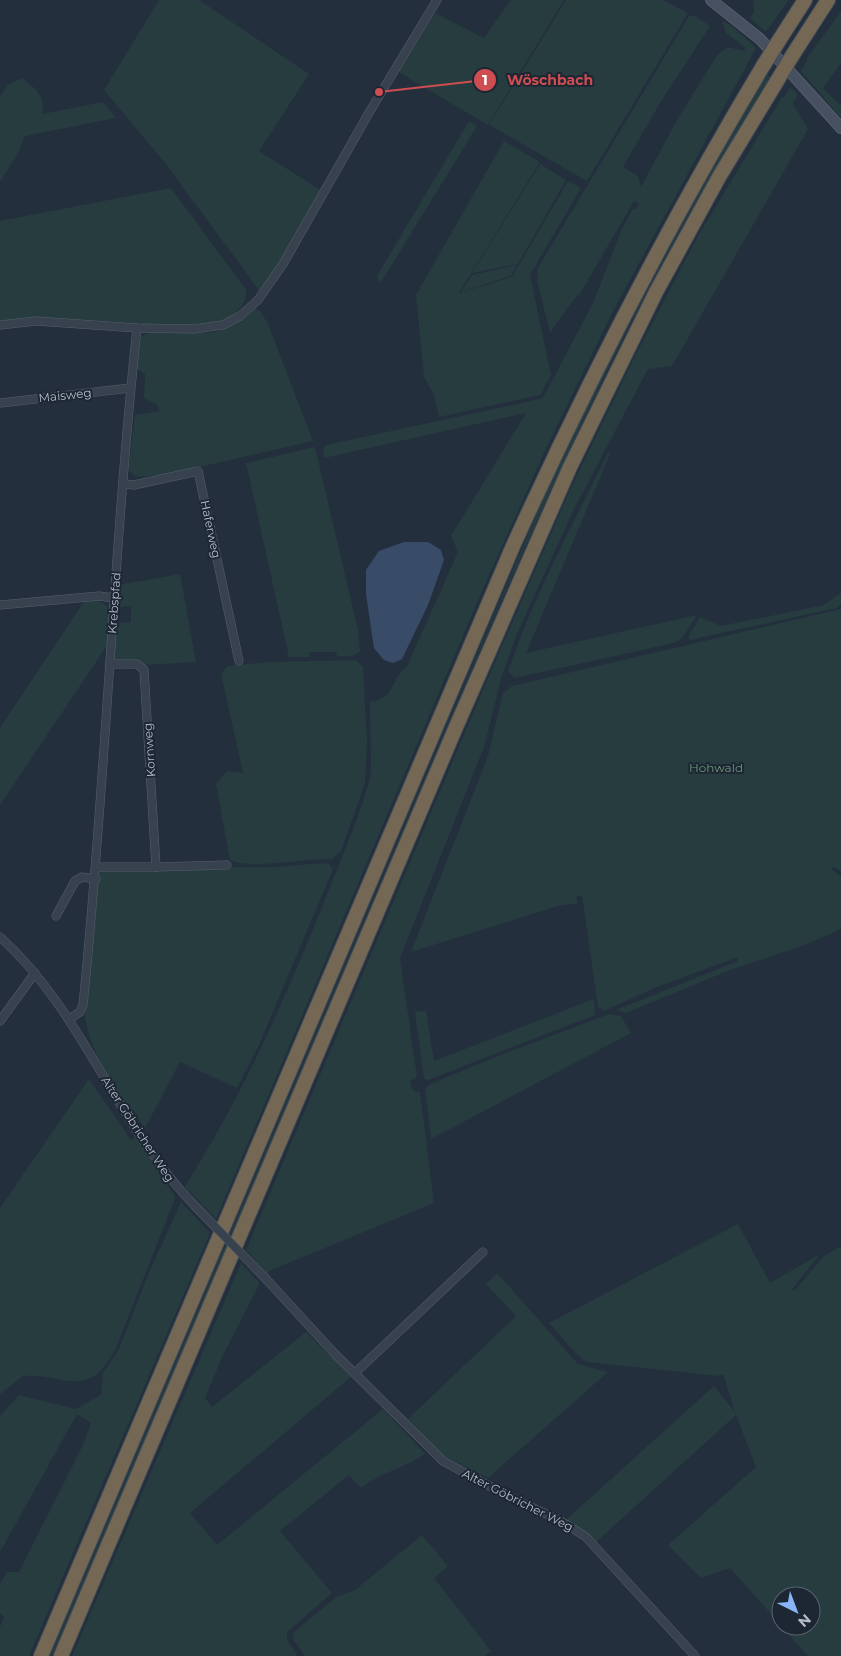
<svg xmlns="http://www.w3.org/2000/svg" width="841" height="1656" font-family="Montserrat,sans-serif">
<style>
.green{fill:#263c3f}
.water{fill:#394c67}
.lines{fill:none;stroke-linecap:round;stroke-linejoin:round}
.street-casing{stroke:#565f6c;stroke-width:9}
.secondary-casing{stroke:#565f6c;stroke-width:12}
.highway-casing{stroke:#434c59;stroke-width:16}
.street{stroke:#38414e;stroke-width:8}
.secondary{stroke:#465061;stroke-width:10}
.highway{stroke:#746855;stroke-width:14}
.street-bridge-casing{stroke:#565f6c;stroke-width:9;stroke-linecap:butt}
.highway-bridge-casing{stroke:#434c59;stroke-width:16;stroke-linecap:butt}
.street-bridge{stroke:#38414e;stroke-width:8}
.highway-bridge{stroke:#746855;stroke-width:14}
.labels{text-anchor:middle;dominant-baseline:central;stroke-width:4;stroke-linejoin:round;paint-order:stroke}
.street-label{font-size:12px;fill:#b4bcc9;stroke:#1d2633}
.park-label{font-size:12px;fill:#6b9a76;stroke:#1d2633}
.leader{fill:none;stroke:#ce4d50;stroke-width:2}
.callout-dot{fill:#ce4d50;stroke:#1d2633;stroke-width:2}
.mark-label{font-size:15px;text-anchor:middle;font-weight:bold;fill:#fff}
.callout-label{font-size:14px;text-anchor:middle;font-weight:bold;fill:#ce4d50;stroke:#1d2633;stroke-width:4;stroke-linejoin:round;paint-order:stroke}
</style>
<rect width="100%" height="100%" fill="#242f3e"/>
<!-- green -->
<g class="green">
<path d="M159,0h40l110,74 -50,77 63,40 -42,73 -21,26 -94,-127 -61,-73z"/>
<path d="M511,0h53l-76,125 -88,-52v-3l35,-57 49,25z"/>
<path d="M566,0h97l25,13 -101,168 -98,-56z"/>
<path d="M753,0h36l-23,32 -16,-14 4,-6z"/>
<path d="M841,11v52l-18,25 18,18v12l-40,-47 7,-12 -1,-1z"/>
<path d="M689,16h6l15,10 -50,77 -37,64 15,9 3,11 36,-67 41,-66 10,-7 15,4 3,-3 -20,-15 -4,-12 10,5 24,22 -145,267 -67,138 -62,138 -266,628 -27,-28 -2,1 -2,-6c73,-114 123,-242 172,-367l12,-36 2,-13 -1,-68c26,-3 20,-23 37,-36l51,-114 -7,-16 75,-123 -202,45 -1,-9 3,-4 214,-46 4,-3 49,-93 28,-72 11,-21 5,-2 2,-4 -5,-3 -53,91 -9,10 -22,31 -13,-53 1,-12z"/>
<path d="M767,74l3,3c-55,91 -109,184 -156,280 -84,171 -157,347 -232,522 -108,256 -215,511 -325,766l-5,11h-2l494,-1159c67,-145 142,-285 223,-423z"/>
<path d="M22,78c14,11 24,18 20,36l61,-12 13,16 -91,18 -8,19 -17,27v-85l8,-12z"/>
<path d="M790,87l8,8 -5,9 15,25 -136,237 -24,3 -75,142 -57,125 -15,43 -17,68 -84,211 17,119 -7,4 3,10 7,1 14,111 -165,68 -1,4 -22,-25 239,-565 84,-193 66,-136 63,-120 84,-139 2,1z"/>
<path d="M469,121l8,5 -97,158 -3,-8z"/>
<path d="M504,141l36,21 -81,131 53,-16 56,-96 13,7 -51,87 21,100 -11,20 -101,22 -5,-22 -10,-18 -8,-82z"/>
<path d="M540,164l26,16 -48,84 -46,9z"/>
<path d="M171,188l75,102c2,17 -15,28 -30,34 -17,6 -64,1 -83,-1 -45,-3 -88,-7 -133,-2v-100z"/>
<path d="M517,265l-6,11 -50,16 11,-17z"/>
<path d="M255,308l6,4 7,12 45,117 -153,35c-12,-3 -21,6 -31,-5v-6l6,-50 25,-4 -4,-7 -12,-6 1,-24 -9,-6 4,-30c19,-16 51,-1 74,-6 15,-3 28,-16 41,-24z"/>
<path d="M315,447l43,183 2,21c-6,7 -14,5 -23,5l-1,-4h-27l1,5h-21l-43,-194z"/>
<path d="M608,453l2,1 -84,199 171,-38 -15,23 -8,5 -159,35 -7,-6c25,-76 65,-147 100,-219z"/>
<path d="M180,574l16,88 -53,3 -3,-3h-22l-4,-5 2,-35 15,1v-17l-14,1 1,-22z"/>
<path d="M841,593v11l-5,4 -146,32 -2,-3 12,-20 21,9 103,-21z"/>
<path d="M85,600c33,0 26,19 23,44l-108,161v-77z"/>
<path d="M841,609v262l-7,-4 -3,2 10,7v53l-36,16 -75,25 -104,43 -10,-3 122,-49v-4l-81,30 -53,24 -6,-4 -16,-112 -6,2 2,6 -20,3 -147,46 77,-196 15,-63 9,-7z"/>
<path d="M356,660l7,7 4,74 -2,42 -24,68 -9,8c-26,-1 -81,11 -102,1l-14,-76 11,-13 16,2 -22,-100 7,-7 42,-4z"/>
<path d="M323,863l6,1 4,5 -74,176 -22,43 -57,-26 -35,66c-26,-34 -53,-69 -60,-111l14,-145 2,-3 23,-1 152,-1z"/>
<path d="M594,999l1,16 -167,65 -4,-1 -9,-67 11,-1 8,50z"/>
<path d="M609,1014l12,2 10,17 -200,106 -6,-49 3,-5 65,-27z"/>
<path d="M89,1079l42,61 4,-3 40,59 -1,5 -58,147c-27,55 -53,24 -93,28l-23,18v-186z"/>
<path d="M181,1202l29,31 -181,423h-29v-29l4,-10 -4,-4v-29l7,-12h12l65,-129 7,-20 -14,-9 -77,138v-136l19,-21 57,14 25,-14 2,-22 16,-24 29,-74z"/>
<path d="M738,1224l32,59 50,-29 -29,37 4,-1 29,-34 17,-10v410h-33l-27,-30h30v-30h-30v29l-51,-57 -29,10 -33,-33 88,-78 -20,-52 -140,127 -28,-21v-3l146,-132 21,26 -12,-38 -4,2 -132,-14 -12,-9 -26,-30z"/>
<path d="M241,1263l18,19v3l-37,72 -17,41 7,9 94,-75 45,45 -161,136 27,32 166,-136 42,45c-20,14 -44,18 -64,34l-12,-13 -69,56 52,62 -45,39v8l10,14 -1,2h-224z"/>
<path d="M497,1273l81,91 30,8 -120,106 -44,-22 -36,-37 108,-103 -30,-32z"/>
<path d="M422,1535l26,31 -14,12 57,73 -6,5h-180l-12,-17 1,-7 42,-35 19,-7z"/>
</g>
<!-- water -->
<path class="water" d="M404,542h24l13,8 3,10 -16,45 -26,54 -9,4 -9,-3 -10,-12 -8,-54v-24l13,-19z"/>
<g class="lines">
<!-- street casing -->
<g class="street-casing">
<g id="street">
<path d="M0,325l36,-4 101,7 57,1 29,-4 17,-9 18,-16 25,-36 87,-153 67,-111"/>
<path d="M0,403l130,-15"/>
<path d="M124,484l10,1 64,-14 41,190"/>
<path d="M0,605l99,-9 15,2"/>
<path d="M96,867h60l-12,-197 -7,-6h-27"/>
<path d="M156,867l71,-2"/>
<path d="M56,916l19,-35 7,-4 14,2"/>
<path d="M0,937c84,75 117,190 195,269"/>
<path d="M69,1019l11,-7 3,-7c23,-225 30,-452 54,-677"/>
<path d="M0,1021l35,-48"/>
<path d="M267,1280l67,73 109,108 67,36 51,24 25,16 109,119"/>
<path d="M355,1373l128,-121"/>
</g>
</g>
<!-- secondary casing -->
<g class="secondary-casing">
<path id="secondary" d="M711,0l49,39 81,89"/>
</g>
<!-- highway casing -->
<g class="highway-casing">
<g id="highway">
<path d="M778,42l27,-42"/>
<path d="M792,56l36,-56"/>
<path d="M41,1656l472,-1110c75,-165 157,-325 250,-480"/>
<path d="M61,1656l395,-929 114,-260 86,-175 63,-115 58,-96"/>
</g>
</g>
<!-- street -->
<use href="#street" class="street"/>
<!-- secondary -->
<use href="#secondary" class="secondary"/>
<!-- highway -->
<use href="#highway" class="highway"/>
<!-- street-bridge casing -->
<g class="street-bridge-casing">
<path id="street-bridge" d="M195,1206l72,74"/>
</g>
<!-- highway-bridge casing -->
<g class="highway-bridge-casing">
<g id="highway-bridge">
<path d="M763,66l15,-24"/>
<path d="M777,81l15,-25"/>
</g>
</g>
<!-- street-bridge -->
<use href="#street-bridge" class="street-bridge"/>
<!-- highway-bridge -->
<use href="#highway-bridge" class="highway-bridge"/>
</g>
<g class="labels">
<!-- street labels -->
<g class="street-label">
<text transform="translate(65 395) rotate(-6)">Maisweg</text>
<text transform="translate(211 529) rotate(78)">Haferweg</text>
<text transform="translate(114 603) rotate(-86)">Krebspfad</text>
<text transform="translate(149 750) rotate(-94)">Kornweg</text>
<text transform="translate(138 1129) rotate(57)">Alter Göbricher Weg</text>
<text transform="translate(518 1500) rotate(27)">Alter Göbricher Weg</text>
</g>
<!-- park labels -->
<g class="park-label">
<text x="716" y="767">Hohwald</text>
</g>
</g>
<!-- callouts -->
<path class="leader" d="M379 92L485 80"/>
<g class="callout-dot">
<circle cx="379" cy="92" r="5"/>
<circle cx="485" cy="80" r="12"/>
</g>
<g class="mark-label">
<text x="485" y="85">1</text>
</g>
<g class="callout-label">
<text x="550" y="85">Wöschbach</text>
</g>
<!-- north arrow -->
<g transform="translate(796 1611) rotate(138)"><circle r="24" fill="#1d2633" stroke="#59626f"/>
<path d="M0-4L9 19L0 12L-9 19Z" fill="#8ab4f8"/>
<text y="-8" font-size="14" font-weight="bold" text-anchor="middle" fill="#b4bcc9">N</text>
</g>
</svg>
